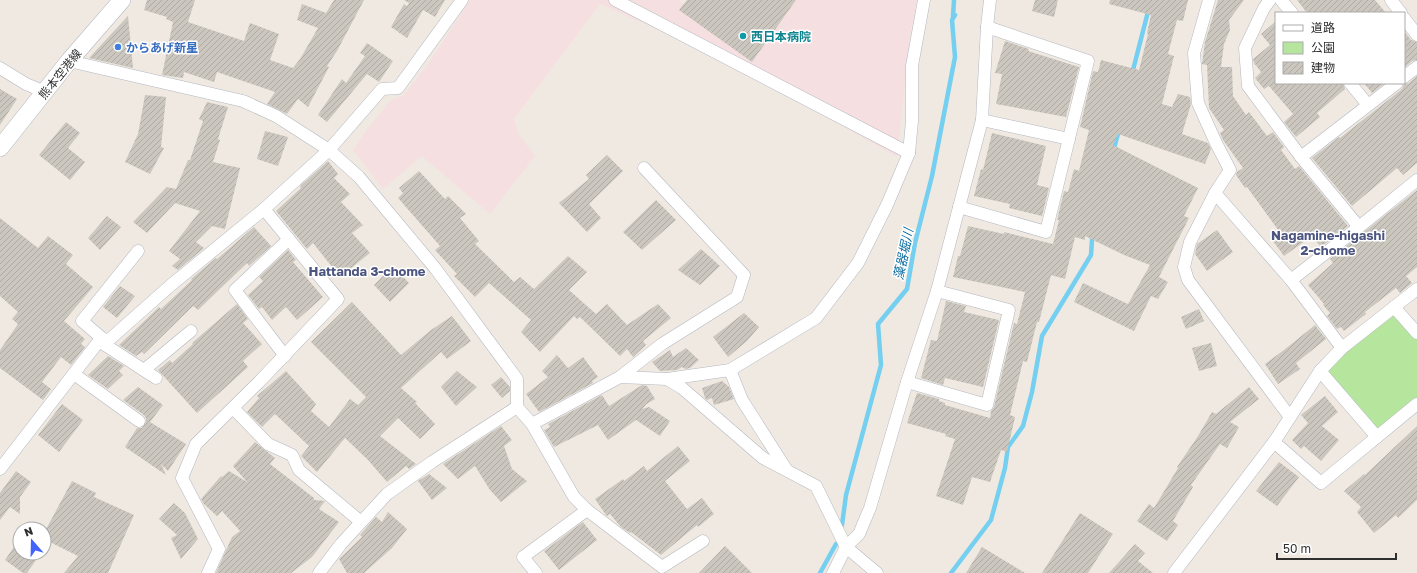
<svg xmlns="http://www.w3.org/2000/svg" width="1417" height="573" font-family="'Golos Text','Noto Sans JP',sans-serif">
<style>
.medical{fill:#f5dfe0}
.park{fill:#b6e59e}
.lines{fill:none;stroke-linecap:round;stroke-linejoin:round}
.stream{stroke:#75cff0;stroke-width:4.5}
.building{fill:url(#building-hatch)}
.street-casing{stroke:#b4b7c1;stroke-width:13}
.secondary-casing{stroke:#b4b7c1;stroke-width:18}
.street{stroke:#fff;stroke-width:12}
.secondary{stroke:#fff;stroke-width:17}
.culture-dot{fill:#0f9aa8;stroke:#fff;stroke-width:1.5}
.shop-dot{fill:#3f7fe0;stroke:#fff;stroke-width:1.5}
.labels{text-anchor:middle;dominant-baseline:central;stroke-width:3;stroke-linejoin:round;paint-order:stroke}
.culture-label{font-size:12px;font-weight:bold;fill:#0d838f;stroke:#fff;text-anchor:start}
.shop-label{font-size:12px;font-weight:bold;fill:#366cbe;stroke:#fff;text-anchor:start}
.street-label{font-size:12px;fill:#2e2e2e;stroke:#fff}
.neighbourhood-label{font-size:13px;font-weight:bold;fill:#4d5680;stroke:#fff}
.water-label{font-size:13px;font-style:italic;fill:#0d6fa3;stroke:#fff}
</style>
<defs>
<pattern id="building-hatch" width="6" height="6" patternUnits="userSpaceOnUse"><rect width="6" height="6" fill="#cbc7bf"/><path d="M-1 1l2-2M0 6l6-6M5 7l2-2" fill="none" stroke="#afaba4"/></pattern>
</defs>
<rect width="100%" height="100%" fill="#efe9e1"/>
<!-- medical -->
<path class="medical" d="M470,0h209l73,62 44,-62h121l-7,35 -13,122 -131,-75 -88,-44 -78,-34 -86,115 4,14 17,23 -45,58 -68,-58 -39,33 -30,-39 15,-22 23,-28 12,-4 26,-33z"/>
<!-- park -->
<path class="park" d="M1394,307l23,26v71l-40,33 -57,-66z"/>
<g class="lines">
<!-- stream -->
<g class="stream">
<path d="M1132,74l19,-74"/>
<path d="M1113,152l6,-22"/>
<path d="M842,525l4,-30 35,-130 -3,-41 29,-35 8,-46 17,-67 23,-119 -3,-37 3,-5 -2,1 1,-16"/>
<path d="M820,573l16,-29"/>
<path d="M951,573l40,-53 14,-52 3,-21 15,-21 9,-34 10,-56 49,-81 1,-15 1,-6"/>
</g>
</g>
<!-- building -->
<g class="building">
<path d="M147,0h48l-7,22 56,19 6,-18 29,11 -9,26 23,8 7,-9 18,-31 -21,-8 5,-16 24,9 8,-13h30l-27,51 -10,15 2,1 -21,40 -10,-8 -11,15 -20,-10 8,-12 -58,-20 -3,10 -30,-10 -1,6 -21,-3 11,-53 -7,-3 1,-2 -23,-7z"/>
<path d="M404,0h41l-10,17 -12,-7 -16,28 -16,-11 13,-23 3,2 2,-3z"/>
<path d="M687,0h109l-44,62 -73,-52z"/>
<path d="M1035,0h23l-4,17 -22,-6z"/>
<path d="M1110,0h78l-5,21 -6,-1 -9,34 6,2 -12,48 10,3 6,-13 12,3 1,7 -9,30 26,9 3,6 -6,15 -87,-30 -5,11 85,43 -14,28 5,2 -30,59 9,5 -10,17 -7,-3 -17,35 -60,-29 9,-19 45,21 22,-39 -26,-10 -39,-19v4l-10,-3 -10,42 -14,-4 -12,47h-2l-10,40 -4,-1 -13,54 5,2 -8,35 -6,-2 -11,32 -18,-5 -9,28 -27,-9 19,-57 -10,-3 1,-2 -39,-11 10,-30 22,6v2l6,2v2l45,13 1,-7 3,-4 20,-84 3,1 8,-32 -72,-15 5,-21h2l8,-30 36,8v-2l49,12 6,-24h-2l7,-29 4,1 6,-23 5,2 10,-41 -9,-3 13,-56 5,1 3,-12 38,10 9,-36 -1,-1 4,-18 -42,-11z"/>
<path d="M1218,0h26l-15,20 1,10 -6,14 -3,23h11l1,29 13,19 3,-3 18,24 6,-4 11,15 -3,3 14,19 4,-3 49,60 -27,21 -9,-11 -28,20 -14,-19 9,-6 -32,-44 -2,1 -9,-13 1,-3 6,-4 -20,-28 -3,-7 4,-3 -15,-22 -2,-43 -5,-1 3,-22z"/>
<path d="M1297,0h78l11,13h-79z"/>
<path d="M128,16l5,52 -44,-10z"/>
<path d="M1276,21v62h67l2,6 -28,24 3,4 -24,20 -12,-15 9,-8 -24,-28 -5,3 -9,-11 6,-6 -7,-9 -1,-4 17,-14 -9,-11z"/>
<path d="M1404,31l7,9 6,2v18l-5,1 -8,7z"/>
<path d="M1005,41l24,8 -1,2 51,16 -13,50 -70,-13 6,-30 -7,-1z"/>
<path d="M367,43l26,18 -14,21 -12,-8 -40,48 -9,-7 24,-36 4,4 19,-27 -5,-3z"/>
<path d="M1417,76v87l-14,12 -6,-7 -45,38 -40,-48 27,-21 1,1 62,-49 2,-5 5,-1z"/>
<path d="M1364,83h21l-13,10z"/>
<path d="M0,89l17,10 -17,26z"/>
<path d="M145,95l21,2 -5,50 3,1 -14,26 -25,-12 13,-28z"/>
<path d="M207,102l21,5 -10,32 2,1 -7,22 27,6 -15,61 -13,-3 -16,16 8,6 -26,22 -6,-4 8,-7 -11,-8 31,-40 -25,-8 -28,30 -14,-11 34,-35 9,2 12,-29h2l13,-39 -4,-2z"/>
<path d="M66,122l14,11 -12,15 17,14 -15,18 -31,-25z"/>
<path d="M265,131l23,6 -10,29 -21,-7z"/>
<path d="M992,133l54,13 -9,39 12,3 -7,28 -33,-8 1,-4 -36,-8 7,-27 2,1z"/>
<path d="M607,155l16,16 -34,33 12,14 -14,14 -28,-29 30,-24 -3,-4z"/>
<path d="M328,161l10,13 -4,4 16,16 -9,8 22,23 -11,8 18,20 -30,24 -27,-34 -6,6 -31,-38 25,-23 -1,-1 1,-2z"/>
<path d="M419,171l26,28 3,-3 18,18 -6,4 19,23 -4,3 39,38 6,-5 14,12 34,-33 19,16 -18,18 27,24 11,-10 20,21 31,-21 13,14 -28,23 3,4 -13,12 -6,-8 -7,7 -40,-39 -3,2 -3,-3 -34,36 -19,-20 10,-12 -42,-37 -14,14 -21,-21 3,-2 -22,-24 5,-4 -42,-48 5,-5 -4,-5z"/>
<path d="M1417,190v77l-11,9 6,7 -12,10 -4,-5 -31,24 1,2 -22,17 -3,-4 -4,2 -10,-13 3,-3 -7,-8 1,-1 -16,-19 25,-22 -3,-4z"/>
<path d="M656,200l20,20 -34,30 -19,-18z"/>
<path d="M107,216l14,11 -21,23 -12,-12z"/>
<path d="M0,218l38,30 10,-12 25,19 -7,9 27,23 -29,34 21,18 -4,5 4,3 -14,18 -10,-8 -19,25 9,7 -8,11 -43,-32v-18l18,-26 -6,-5 6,-7 -18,-16z"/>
<path d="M254,227l17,19 -22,20 -2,-3 -49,47 -5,-4 -49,48 -2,-2 -6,4 -17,-11 40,-38 2,2 31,-29 -1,-1 25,-21 1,1z"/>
<path d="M1217,230l16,22 -26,19 -12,-17 2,-10z"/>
<path d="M701,249l19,17 -20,19 -22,-15z"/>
<path d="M288,250l8,10 -3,2 30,35 -26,23 -11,-13 -14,13 -10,-13 -3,2 -11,-14 15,-14 -4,-4z"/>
<path d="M393,266l16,17 -19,19 -16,-17z"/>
<path d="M120,286l15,10 -18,22 -14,-11z"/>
<path d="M946,301l20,5 -2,6 35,8 -16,67 -38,-9 -2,7 -22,-7 10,-38 6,1z"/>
<path d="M352,302l49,53 30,-25 21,-14 19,25 -24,18 -6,-7 -40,36 16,14 -2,1 20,21 -15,15 -22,-21 -18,18 36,28 -7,5 -3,-3 -19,16 -19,-22 -23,-22 -28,34 -16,-16 8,-10 -34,-32 -13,13 -15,-15 12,-14 -2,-2 29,-25 30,33 -5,7 18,16 21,-28 8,6 8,-8 -55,-55z"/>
<path d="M237,304l11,15 -5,4 19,21 -19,17 5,6 -51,46 -39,-43 12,-10 2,3 21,-19 -1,-1z"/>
<path d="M1199,309l5,12 -18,8 -5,-12z"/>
<path d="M744,313l15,14 -12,14 -19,16 -15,-20z"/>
<path d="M1315,325l11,14 -30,24 4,6 -22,15 -13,-20 19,-14z"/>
<path d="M1211,343l6,23 -18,5 -7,-23z"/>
<path d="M686,348l13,12 -9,8 -5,1 -3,-2 -5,3 -17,1 -8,-9 18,-12 3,7z"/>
<path d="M557,355l11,13 15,-11 15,20 -6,4 1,2 -54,29 -13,-18 22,-17 -6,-6z"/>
<path d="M108,356l16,10 -5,5 4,4 -15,14 -20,-14z"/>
<path d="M457,371l20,16 -21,19 -15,-19z"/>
<path d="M501,377l9,10v4l-8,7 -11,-13z"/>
<path d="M722,381l7,6 5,12 -20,6 -2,-7 -5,2 -2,-2 -3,-10z"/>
<path d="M642,385l5,1 8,13 -10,6h1l-4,4 7,-2 21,14 -10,15 -24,-16 -28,20 -10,-15 -44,22 -10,-17 6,-3 -2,-3 54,-29 7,11z"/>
<path d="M138,387l25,18 -13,17 36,22 -18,27 -7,-7 5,11 -41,-28 12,-19h5l4,-6v-4l-2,-3 -21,-15z"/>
<path d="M1249,387l10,12 -29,23 9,5 -12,21 -7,-4 -29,41 2,2 -20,34 5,4 -11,16 -30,-20 12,-17 5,4 24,-40 -1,-1 21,-31 14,-24 4,2z"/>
<path d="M1325,396l13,16 -16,14 17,14 -18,21 -17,-15 -3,3 -9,-9 16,-17 -7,-8z"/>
<path d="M62,404l21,16 -24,32 -21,-17z"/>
<path d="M501,426l11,14 -8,6 8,23 15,12 -26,21 -11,-12 -15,-24 -17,13 -15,-15z"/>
<path d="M1417,426v74l-19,18 -2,-3 -22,18 -17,-21 4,-5 -17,-16 20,-17 1,1z"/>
<path d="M255,442l20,16 -5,6 44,34v2l11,1 -6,8 20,13 -27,35 -21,16h-75l16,-36 8,-6 -18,-20 -5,5 -13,-12 -3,-5 20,-23 1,1 7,-6 18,11 -14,-16z"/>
<path d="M678,446l12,15 -25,20 22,28 15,-11 12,16 -16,13 -1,-2 -36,30 -30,-23 -1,1 -9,-6 -11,-13 -3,2 -1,-1 -11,-16 28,-20 1,2 20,-15 3,5z"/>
<path d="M1279,462l20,15 -22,29 -21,-15z"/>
<path d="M16,471l15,11 -11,15v17l-10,-7 -10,13v-27z"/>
<path d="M429,474l18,14 -15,12 -14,-19z"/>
<path d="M72,481l24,12 -2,4 40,18 -26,58h-44l14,-17 -34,-17v-6z"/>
<path d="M174,503l11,10 13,26 -17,20 -10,-21 6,-3 -18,-16z"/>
<path d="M388,512l19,17 -15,19 -28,25h-17l-8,-14 23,-22 -2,-2 16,-18 6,5z"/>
<path d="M1080,513l33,21 -25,39h-46z"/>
<path d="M583,522l14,18 -38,30 -15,-19z"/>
<path d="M20,538v15h21l-14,20h-4l-18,-13z"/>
<path d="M1135,544l10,9 -7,8 15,12h-44z"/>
<path d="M725,546l27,27h-53z"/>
<path d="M982,547l43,26h-59z"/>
</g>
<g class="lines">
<!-- street casing -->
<g class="street-casing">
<g id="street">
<path d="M615,0l294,153"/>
<path d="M1270,0l-6,8 -19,40 3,38 53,71 58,70"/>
<path d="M1281,0l11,13"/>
<path d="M1391,0l10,13"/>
<path d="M1404,18l13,17"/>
<path d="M69,61l174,40 33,15 53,34 30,27 76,91 82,111v28l15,17 88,-47 47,2 15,9 81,70 53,28 30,61 31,26"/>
<path d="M0,68l26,16 19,8"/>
<path d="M1404,77l13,-10"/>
<path d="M1350,83l18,22"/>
<path d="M982,120l87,19"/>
<path d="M1301,157l96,-74"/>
<path d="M1215,193l-25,49 -6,25 4,13 102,137"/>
<path d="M959,207l87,25 42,-171 -101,-34"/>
<path d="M1291,280l68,-53 58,-47"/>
<path d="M1394,307l23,26"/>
<path d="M103,339l-21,-18 56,-70"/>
<path d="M99,341l57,37"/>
<path d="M1342,348l75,-59"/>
<path d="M285,356l-50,-66 54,-51"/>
<path d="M144,370l47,-39"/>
<path d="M730,370l12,30 44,69"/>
<path d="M1320,371l57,66"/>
<path d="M74,374l65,47"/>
<path d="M620,377l42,-33 75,-47 7,-22 -100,-107"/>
<path d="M667,379l63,-9 86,-52 42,-55 29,-58 22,-52 3,-32v-55l12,-66"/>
<path d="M907,382l80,23 22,-95 -72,-19"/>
<path d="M233,408l35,36 24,11 7,15 62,52"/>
<path d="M532,424l42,73 13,13 75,57 41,-26"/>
<path d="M1274,442l47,41 96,-79"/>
<path d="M0,469l99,-128 11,-2 61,-54 93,-76 65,-59 53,-61 16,-1 64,-88"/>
<path d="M208,573l11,-24 -37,-71 14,-34 63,-62 79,-83 -74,-90"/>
<path d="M319,573l22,-29 46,-50 45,-32 85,-55"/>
<path d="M536,573l-13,-16 64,-47"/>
<path d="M833,573l13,-26 13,-13 11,-26 37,-126 30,-91 45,-171 5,-93 3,-27"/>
<path d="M1174,573l100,-131 46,-71 22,-23 -51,-68 -76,-87 15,-23 -14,-27 -18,-40 -4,-50 15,-53"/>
</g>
</g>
<!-- secondary casing -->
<g class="secondary-casing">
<path id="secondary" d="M0,148l69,-87 53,-61"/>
</g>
<!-- street -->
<use href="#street" class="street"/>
<!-- secondary -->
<use href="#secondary" class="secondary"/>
</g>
<!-- markers -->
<circle class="culture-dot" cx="743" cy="36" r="4"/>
<circle class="shop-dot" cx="118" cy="47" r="4"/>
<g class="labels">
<!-- culture labels -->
<g class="culture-label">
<text x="751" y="36">西日本病院</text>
</g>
<!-- shop labels -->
<g class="shop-label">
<text x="126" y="47">からあげ新星</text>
</g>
<!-- street labels -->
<g class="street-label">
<text transform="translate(60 74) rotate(-51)">熊本空港線</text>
</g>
<!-- neighbourhood labels -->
<g class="neighbourhood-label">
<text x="1328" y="235">Nagamine-higashi<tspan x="1328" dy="15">2-chome</tspan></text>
<text x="367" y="271">Hattanda 3-chome</text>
</g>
<!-- water labels -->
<g class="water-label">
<text transform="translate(903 254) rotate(-78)">藻器堀川</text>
</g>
</g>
<!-- legend -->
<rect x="1275" y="12" width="130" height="72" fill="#ffffff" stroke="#ababab"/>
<rect x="1283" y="25" width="20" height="6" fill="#ffffff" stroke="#ababab"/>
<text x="1311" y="32" font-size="12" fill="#2e2e2e">道路</text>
<rect x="1283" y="42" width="20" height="12" fill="#b6e59e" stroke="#ababab"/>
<text x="1311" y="52" font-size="12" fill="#2e2e2e">公園</text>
<rect x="1283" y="62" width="20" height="12" fill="url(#building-hatch)" stroke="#ababab"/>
<text x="1311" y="72" font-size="12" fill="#2e2e2e">建物</text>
<!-- north arrow -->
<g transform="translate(32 541) rotate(340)"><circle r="19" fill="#ffffff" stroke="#ababab"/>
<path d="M0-3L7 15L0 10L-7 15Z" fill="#4264fb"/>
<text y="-6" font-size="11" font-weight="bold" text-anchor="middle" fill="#2e2e2e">N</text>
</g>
<!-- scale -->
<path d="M1277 553v6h119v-6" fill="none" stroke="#2e2e2e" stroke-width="2"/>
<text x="1283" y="553" font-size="12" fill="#2e2e2e" stroke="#ffffff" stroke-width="3" paint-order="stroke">50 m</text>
</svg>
